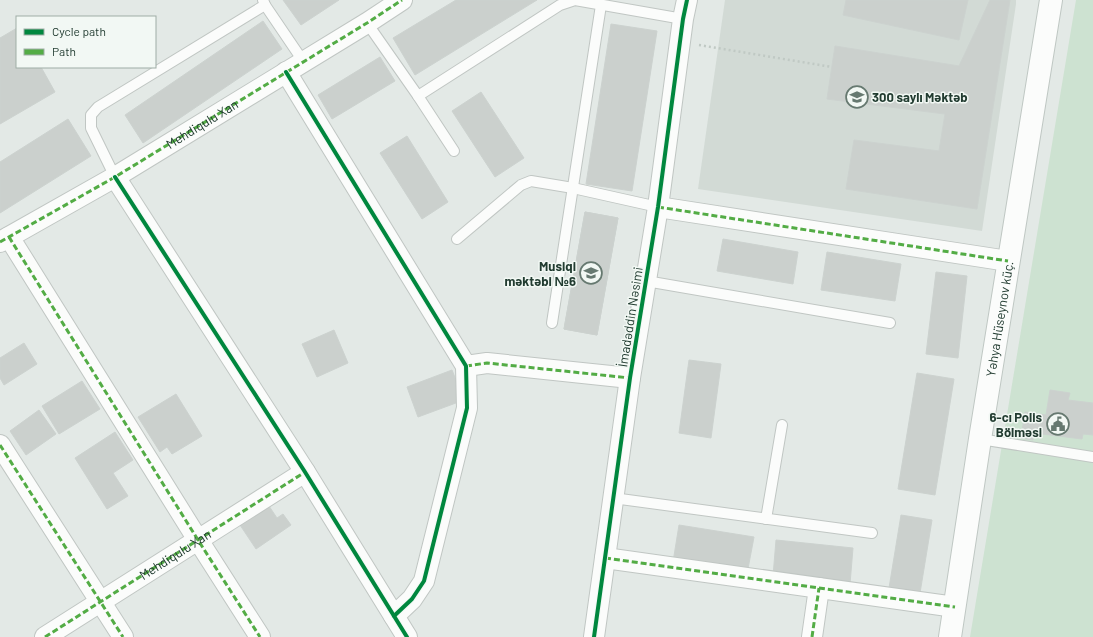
<svg xmlns="http://www.w3.org/2000/svg" width="1093" height="637" font-family="Barlow,sans-serif">
<style>
.built{fill:#d2dad5}
.green{fill:#cde2d1}
.building{fill:#cbd0cd;stroke:#ccd2cf}
.lines{fill:none;stroke-linecap:round;stroke-linejoin:round}
.lane-casing{stroke:#c0c6c3;stroke-width:12}
.street-casing{stroke:#c0c6c3;stroke-width:22}
.secondary-casing{stroke:#bfc7c3;stroke-width:24}
.path{stroke:#c0c9c4;stroke-width:2.5;stroke-dasharray:2 3;stroke-linecap:butt}
.lane{stroke:#fbfcfb;stroke-width:10}
.street{stroke:#fbfcfb;stroke-width:20}
.secondary{stroke:#fbfcfb;stroke-width:22}
.quiet{stroke:#53ac45;stroke-width:3;stroke-dasharray:6 3;stroke-linecap:butt}
.cycleway-casing{stroke:#f2f8f4;stroke-width:6}
.cycleway{stroke:#00873e;stroke-width:4}
.labels{text-anchor:middle;dominant-baseline:central;stroke-width:3;stroke-linejoin:round;paint-order:stroke}
.poi-label{font-size:13px;font-weight:bold;fill:#223c31;stroke:#f2f8f4;text-anchor:end}
.street-label{font-size:13px;fill:#223c31;stroke:#f2f8f4}
</style>
<rect width="100%" height="100%" fill="#e3e9e6"/>
<!-- built -->
<path class="built" d="M725,0h291v4l-34,227 -284,-42z"/>
<!-- green -->
<path class="green" d="M1076,0h17v637h-123z"/>
<!-- building -->
<g class="building">
<path d="M283,0h56l-38,25z"/>
<path d="M456,0h81l-122,75 -22,-37z"/>
<path d="M846,0h122l-9,40 -116,-25z"/>
<path d="M990,0h20l-33,209 -131,-20 8,-49 85,11 6,-37 -118,-15 8,-53 124,20z"/>
<path d="M263,21l19,28 -139,94 -18,-28z"/>
<path d="M611,24l46,7 -25,160 -46,-7z"/>
<path d="M17,28v39h24l14,25 -55,32v-86z"/>
<path d="M380,57l15,24 -63,38 -14,-24z"/>
<path d="M481,92l43,66 -29,19 -43,-66z"/>
<path d="M68,119l23,37 -91,57v-51z"/>
<path d="M407,136l41,66 -26,17 -42,-66z"/>
<path d="M585,212l33,6 -21,117 -33,-6z"/>
<path d="M585,212l33,6 -21,117 -33,-6z"/>
<path d="M723,239l75,13 -5,32 -76,-13z"/>
<path d="M827,252l74,12 -6,37 -74,-11z"/>
<path d="M936,272l31,4 -9,82 -32,-4z"/>
<path d="M334,330l14,33 -31,14 -15,-33z"/>
<path d="M24,343l13,21 -33,21 -4,-7v-20z"/>
<path d="M689,360l32,4 -10,74 -32,-5z"/>
<path d="M452,370l12,30 -46,17 -11,-30z"/>
<path d="M917,373l37,6 -19,116 -37,-6z"/>
<path d="M82,381l18,28 -41,25 -17,-28z"/>
<path d="M1050,390l20,3 -2,7 25,3v32l-10,-1 -1,5 -48,-6 -1,7 -12,-2 4,-26 21,3z"/>
<path d="M176,394l26,42 -30,18 -5,-7 -7,5 -22,-35z"/>
<path d="M39,410l17,24 -30,21 -16,-24z"/>
<path d="M115,432l18,28 -20,13 15,23 -21,13 -32,-51z"/>
<path d="M267,503l10,15 6,-4 8,11 -35,24 -18,-27z"/>
<path d="M901,515l31,5 -12,73 -31,-5z"/>
<path d="M679,525l75,12 -7,37 -74,-12z"/>
<path d="M776,540l77,8 -3,36 -77,-8z"/>
</g>
<g class="lines">
<!-- lane casing -->
<g class="lane-casing">
<g id="lane">
<path d="M263,0l2,5 38,56"/>
<path d="M367,23l51,73 36,55"/>
<path d="M418,96l142,-91 15,-5 108,19"/>
<path d="M115,177l-24,-49v-13l7,-8 167,-102"/>
<path d="M457,239l64,-54 10,-4 42,7 85,19"/>
<path d="M646,281l244,42"/>
<path d="M552,323l49,-318"/>
<path d="M980,439l113,18"/>
<path d="M613,498l259,35"/>
<path d="M766,519l16,-94"/>
</g>
</g>
<!-- street casing -->
<g class="street-casing">
<g id="street">
<path d="M286,72l180,294 1,42 -43,173 -12,18 -18,17"/>
<path d="M115,177l190,295 102,165"/>
<path d="M658,207l350,54"/>
<path d="M9,237l189,303 62,97"/>
<path d="M0,242l115,-65 252,-154 35,-23"/>
<path d="M466,366l21,-3 143,15"/>
<path d="M0,445l123,192"/>
<path d="M605,558l350,49"/>
<path id="s1" d="M45,637l260,-165"/>
<path d="M594,637l36,-259 28,-171 25,-188 4,-19"/>
<path d="M812,637l7,-49"/>
</g>
</g>
<!-- secondary casing -->
<g class="secondary-casing">
<g id="secondary">
<path id="s2" d="M950,637l30,-198 71,-439"/>
</g>
</g>
<!-- path -->
<path class="path" d="M699,45l133,22"/>
<!-- lane -->
<use href="#lane" class="lane"/>
<!-- street -->
<use href="#street" class="street"/>
<!-- secondary -->
<use href="#secondary" class="secondary"/>
<!-- quiet -->
<g class="quiet">
<path d="M658,207l350,54"/>
<path d="M9,237l189,303 62,97"/>
<path id="s3" d="M0,242l115,-65 252,-154 35,-23"/>
<path d="M466,366l21,-3 143,15"/>
<path d="M0,445l123,192"/>
<path d="M605,558l350,49"/>
<path d="M45,637l260,-165"/>
<path d="M812,637l7,-49"/>
</g>
<!-- cycleway casing -->
<g class="cycleway-casing">
<g id="cycleway">
<path d="M286,72l180,294 1,42 -43,173 -12,18 -18,17"/>
<path d="M115,177l190,295 102,165"/>
<path d="M594,637l36,-259 28,-171 25,-188 4,-19"/>
</g>
</g>
<!-- cycleway -->
<use href="#cycleway" class="cycleway"/>
</g>
<!-- icons -->
<defs>
<g id="school-ring" transform="scale(1.15)"><circle r="9.5" fill="#f2f8f4" stroke="#667970" stroke-width="1.5"/><path d="M0-5L7-2L0 1L-7-2ZM-4 1L0 2.5L4 1V4Q0 6-4 4Z" fill="#667970"/></g>
<g id="civic-ring" transform="scale(1.15)"><circle r="9.5" fill="#f2f8f4" stroke="#667970" stroke-width="1.5"/><path d="M-.6-6.5H3V-4.5H.6V-3L4-1V1h2V6H-6V1h2V-1L-.6-3ZM-1.2 2.5V6h2.4V2.5Z" fill="#667970"/></g>
</defs>
<g fill-rule="evenodd">
<use href="#school-ring" x="857" y="97"/>
<use href="#school-ring" x="591" y="273"/>
<use href="#civic-ring" x="1058" y="424"/>
</g>
<g class="labels">
<!-- poi labels -->
<g class="poi-label">
<text x="872" y="97" text-anchor="start">300 saylı Məktəb</text>
<text x="576" y="266">Musiqi<tspan x="576" dy="15">məktəbi №6</tspan></text>
<text x="1042" y="417">6-cı Polis<tspan x="1042" dy="15">Bölməsi</tspan></text>
</g>
<!-- street labels -->
<g class="street-label">
<text stroke="none"><textPath href="#s3" startOffset="234">Mehdiqulu Xan</textPath></text>
<text transform="translate(630 317) rotate(-81)">İmadəddin Nəsimi</text>
<text stroke="none"><textPath href="#s2" startOffset="322">Yəhya Hüseynov küç.</textPath></text>
<text stroke="none"><textPath href="#s1" startOffset="154">Mehdiqulu Xan</textPath></text>
</g>
</g>
<!-- legend -->
<rect x="16" y="16" width="140" height="52" fill="#f2f8f4" stroke="#9fada6"/>
<rect x="24" y="29" width="20" height="6" fill="#00873e" stroke="#9fada6"/>
<text x="52" y="36" font-size="12" fill="#223c31">Cycle path</text>
<rect x="24" y="49" width="20" height="6" fill="#53ac45" stroke="#9fada6"/>
<text x="52" y="56" font-size="12" fill="#223c31">Path</text>
</svg>
